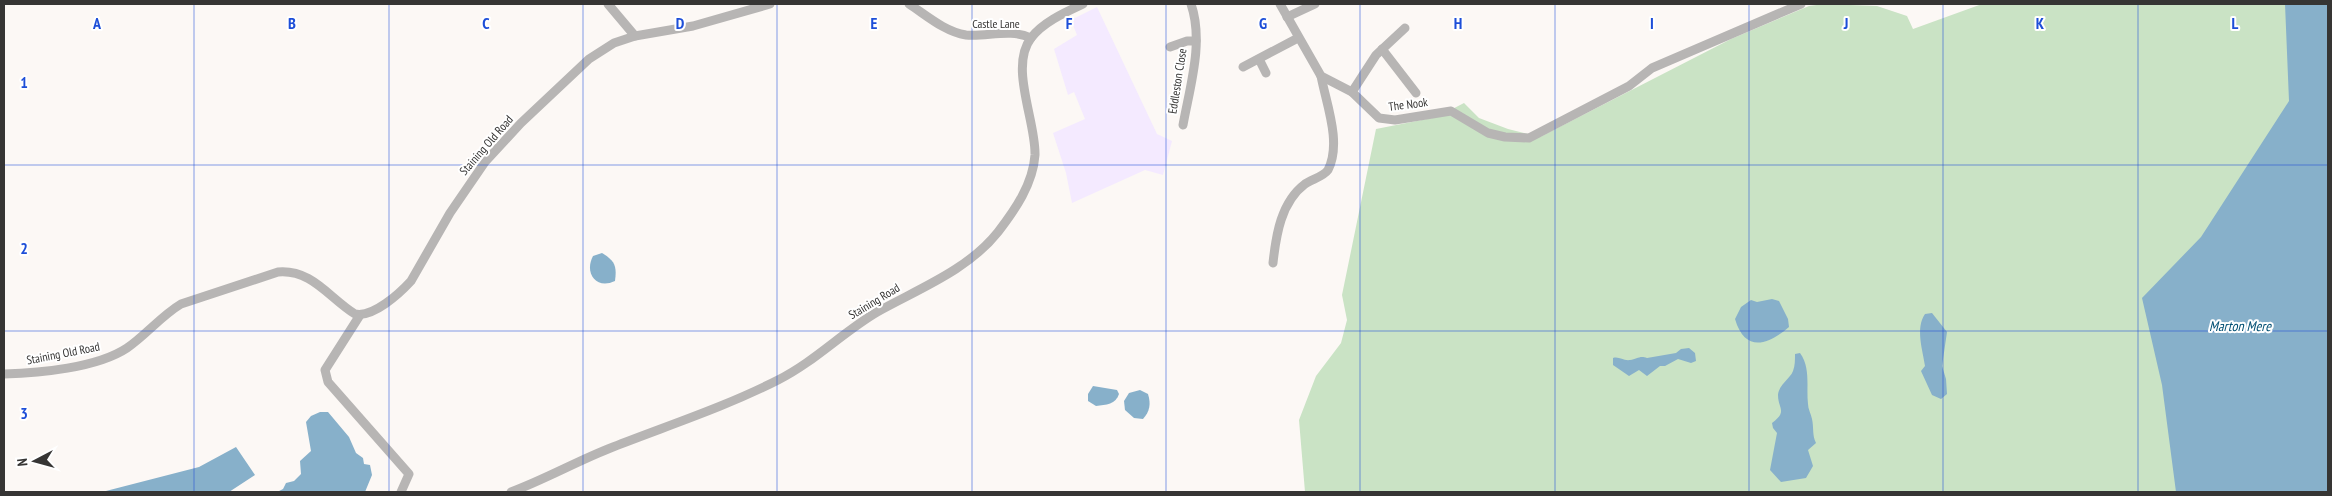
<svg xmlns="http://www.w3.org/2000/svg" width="2332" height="496" font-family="'PT Sans Narrow',sans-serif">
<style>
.education{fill:#f4eaff}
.green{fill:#cae3c5}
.water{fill:#87b0ca}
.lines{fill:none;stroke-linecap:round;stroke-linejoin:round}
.minor{stroke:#b7b5b4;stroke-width:9}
.grid{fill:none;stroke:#1d4ed8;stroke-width:1;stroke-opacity:0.55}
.labels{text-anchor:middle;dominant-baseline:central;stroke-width:4;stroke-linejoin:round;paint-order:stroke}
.street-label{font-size:12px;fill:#363534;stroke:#fff}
.water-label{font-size:14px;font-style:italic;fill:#035074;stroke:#fff}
.grid-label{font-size:16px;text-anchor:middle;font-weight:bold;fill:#1d4ed8;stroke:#fff;stroke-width:4;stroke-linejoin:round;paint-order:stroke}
</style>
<rect width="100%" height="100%" fill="#fcf8f5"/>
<!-- education -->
<path class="education" d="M1097,7l60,127 15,7 -9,34 -18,-5 -73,33 -6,-30 -13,-40 32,-14 -11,-27 -6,3 -14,-46 23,-14 -6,-15z"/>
<!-- green -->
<path class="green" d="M1824,4l53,2 30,10 6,13 69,-25h346v488h-1023l-6,-72 17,-44 25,-33 6,-23 -5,-25 34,-166 61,-12 27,-14 15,15 29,11 32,8 191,-98 78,-33z"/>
<!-- water -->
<g class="water">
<path d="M2285,4h43v488h-152l-14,-107 -20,-87 59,-61 88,-136z"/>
<path d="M602,253c13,8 15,13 13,28 -19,9 -31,-8 -22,-25z"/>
<path d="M1772,299l7,2 9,18 1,8c-21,18 -44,26 -54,-8l6,-12 10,-7 6,2z"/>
<path d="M1932,313l15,19 -5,34 4,13 1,15 -6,5 -9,-4 -11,-24 4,-5c-2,-15 -10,-38 0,-52z"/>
<path d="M1689,348l6,5 1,8 -5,2 -13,-4 -13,7h-5l-13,10 -8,-6 -10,6 -16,-11v-7c6,-2 10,3 17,2 7,-1 10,-5 17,-2l29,-5 5,-4z"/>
<path d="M1800,353c11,15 6,34 8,51 0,5 3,10 4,15 2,9 0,16 4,24l-8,7 5,16 -7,12 -25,4 -11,-12 7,-37 -4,-5 -1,-5c16,-12 6,-14 6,-28 1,-11 12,-16 15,-24 2,-5 2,-11 2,-17z"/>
<path d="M1093,386l24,4 2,4c-3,10 -13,11 -23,12l-8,-5v-7z"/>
<path d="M1140,390l8,4c3,10 2,17 -5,25l-9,-1 -9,-8 -1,-9 5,-8z"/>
<path d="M320,412h8l21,25 7,16 7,5 1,6 6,1 2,10 -7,17h-88l6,-3 3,-6 8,-2 7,-7 -1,-13 11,-10 -5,-29 5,-6z"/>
<path d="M236,447l19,28 -26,17h-127l97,-25z"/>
</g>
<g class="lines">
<!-- minor -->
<g class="minor">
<path d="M608,4l27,32"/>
<path d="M909,4c17,11 36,28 57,31 21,2 45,-7 65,3"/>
<path d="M1280,4l41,72 31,16 27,26 16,2 56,-9 37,22 17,4 24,1 100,-52 23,-18 149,-64"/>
<path d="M1287,17l28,-13"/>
<path d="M1170,47l17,-6h9"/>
<path d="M1382,49l34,44"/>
<path d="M1259,59l7,14"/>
<path d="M1243,67l55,-29"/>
<path d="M1352,92l24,-37 29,-27"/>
<path d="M1183,125c7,-39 21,-83 8,-121"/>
<path d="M1273,263c3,-28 8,-61 32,-79 7,-5 18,-7 23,-14 14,-27 -2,-67 -7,-94"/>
<path d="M360,315l-35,55 3,12 81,92 -8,18"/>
<path d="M4,374c35,-1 93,-6 123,-26 19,-13 34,-32 54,-44l97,-32c34,-3 51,26 77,42 18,4 45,-21 56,-33l39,-68 35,-51 36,-39 68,-64 25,-16 21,-7 58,-10 77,-22"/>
<path d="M511,492c35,-13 68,-32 102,-45 56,-22 112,-40 165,-67 36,-18 65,-48 99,-68 41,-23 91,-42 121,-80 17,-22 35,-48 37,-77 1,-34 -26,-88 -4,-117 12,-16 35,-26 52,-34"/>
</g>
</g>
<!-- grid -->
<path class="grid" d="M194,4v488M389,4v488M583,4v488M777,4v488M972,4v488M1166,4v488M1360,4v488M1555,4v488M1749,4v488M1943,4v488M2138,4v488M4,165h2324M4,331h2324"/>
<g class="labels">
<!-- street labels -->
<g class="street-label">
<text x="996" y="23">Castle Lane</text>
<text transform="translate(1177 81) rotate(-81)">Eddleston Close</text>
<text transform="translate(1408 104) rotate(-7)">The Nook</text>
<text transform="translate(486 145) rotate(-49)">Staining Old Road</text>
<text transform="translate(874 301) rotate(-31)">Staining Road</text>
<text transform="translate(63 353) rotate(-11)">Staining Old Road</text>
</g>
<!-- water labels -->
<g class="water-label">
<text x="2240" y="326">Marton Mere</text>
</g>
</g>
<g class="grid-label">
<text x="97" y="29">A</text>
<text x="292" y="29">B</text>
<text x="486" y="29">C</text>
<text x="680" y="29">D</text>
<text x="874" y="29">E</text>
<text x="1069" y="29">F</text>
<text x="1263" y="29">G</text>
<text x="1458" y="29">H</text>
<text x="1652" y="29">I</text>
<text x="1846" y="29">J</text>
<text x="2040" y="29">K</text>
<text x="2235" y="29">L</text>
<text x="24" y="88">1</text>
<text x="24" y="254">2</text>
<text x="24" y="419">3</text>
</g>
<!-- border -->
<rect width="2332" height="496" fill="none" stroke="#363534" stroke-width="10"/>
<!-- north arrow -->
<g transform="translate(35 461) rotate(264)" stroke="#ffffff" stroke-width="4" paint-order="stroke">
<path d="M0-4L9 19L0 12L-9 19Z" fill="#363534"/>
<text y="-8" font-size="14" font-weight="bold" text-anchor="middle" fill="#363534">N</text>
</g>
</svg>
